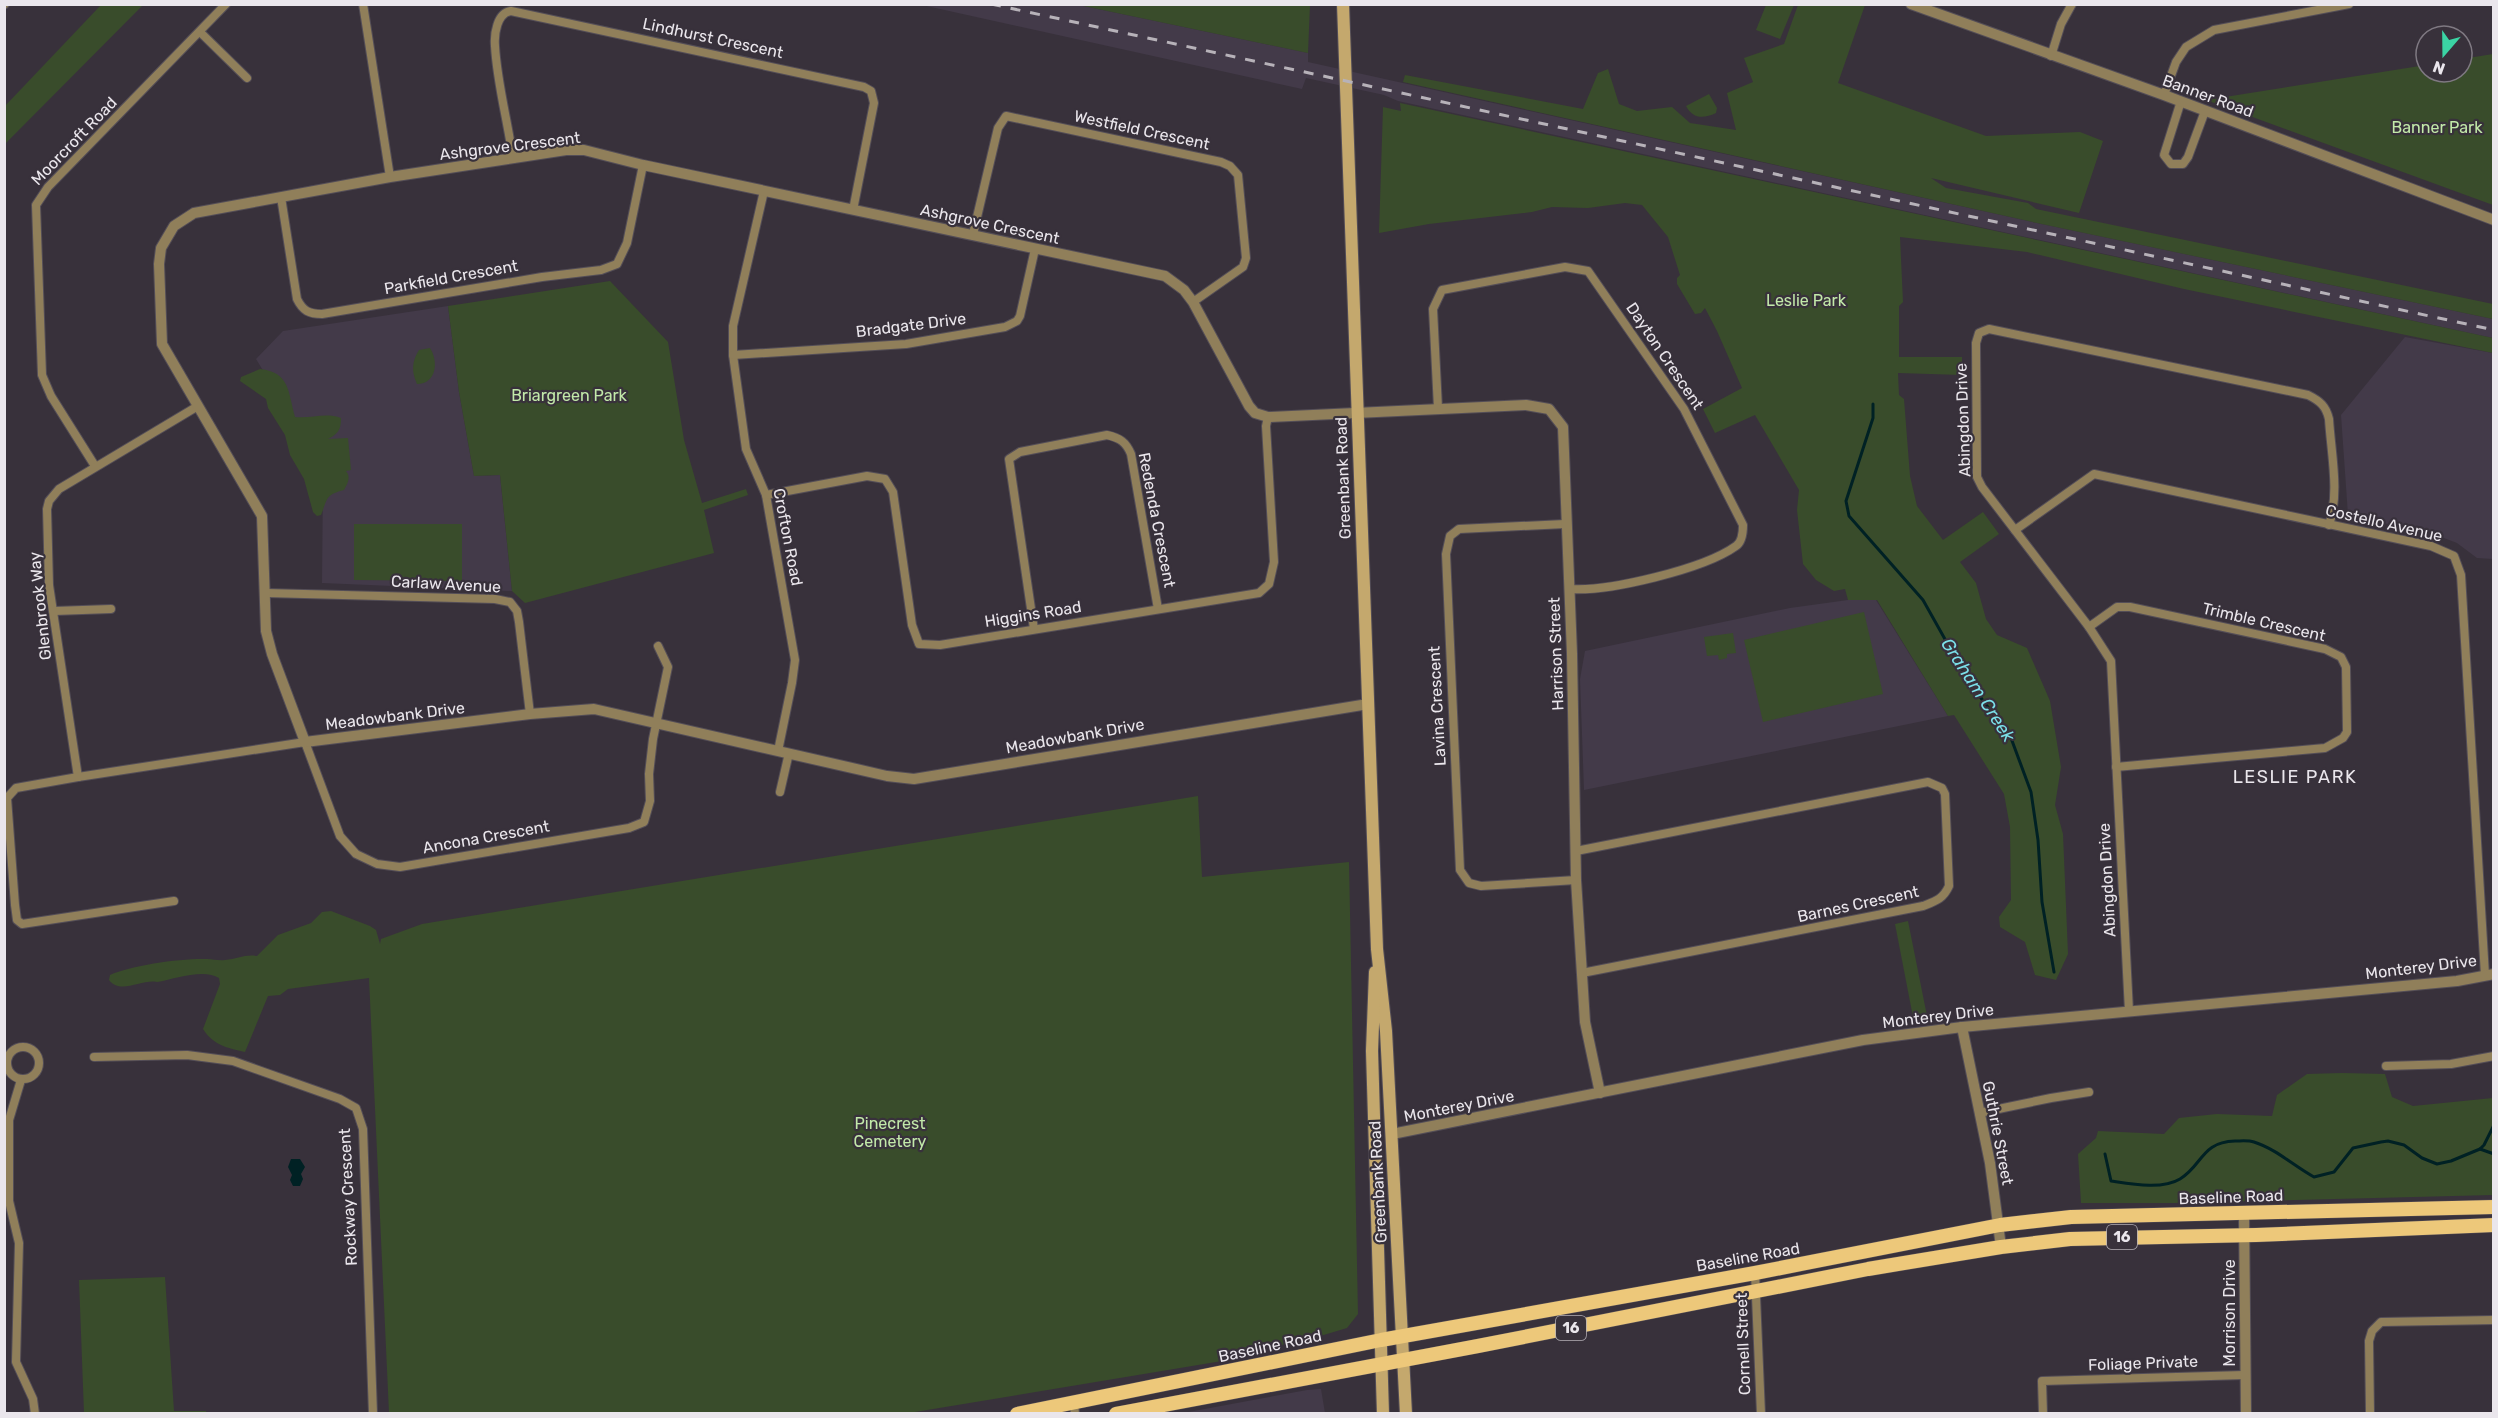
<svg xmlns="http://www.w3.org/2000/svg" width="2498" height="1418" font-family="Rubik,sans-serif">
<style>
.built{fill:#433a49}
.green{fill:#394c2b}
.water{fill:#002124}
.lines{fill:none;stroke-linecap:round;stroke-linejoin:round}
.stream{stroke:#002124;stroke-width:3}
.minor-casing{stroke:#544e57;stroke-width:10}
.tertiary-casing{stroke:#544e57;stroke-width:12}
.secondary-casing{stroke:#544e57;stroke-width:14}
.primary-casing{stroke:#544e57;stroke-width:15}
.minor{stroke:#907f5a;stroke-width:8}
.tertiary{stroke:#907f5a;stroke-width:10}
.secondary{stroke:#c4a86d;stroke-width:12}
.primary{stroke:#edc87a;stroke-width:14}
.rail{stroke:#b7b2b9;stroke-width:3;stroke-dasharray:10 10;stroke-linecap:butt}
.labels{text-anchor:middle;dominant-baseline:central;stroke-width:4.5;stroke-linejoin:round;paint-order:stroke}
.shield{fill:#38313b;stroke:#b5b0b7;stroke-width:1.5}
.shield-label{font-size:15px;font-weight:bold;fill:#eae6ec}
.street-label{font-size:16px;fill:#eae6ec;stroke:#38313b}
.park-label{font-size:16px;fill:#c2e9a9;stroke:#38313b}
.water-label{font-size:18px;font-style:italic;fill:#7bdfe8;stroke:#38313b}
.neighbourhood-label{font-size:18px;letter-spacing:1.5px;fill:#eae6ec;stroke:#38313b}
</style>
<rect width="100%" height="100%" fill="#38313b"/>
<!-- built -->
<g class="built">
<path d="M922,5h157l229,48v9l729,161 456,96v19l-1095,-237 -14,-6 -78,-17 -4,11z"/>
<path d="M448,306l11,86 15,84 26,-1 12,116 -190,-8 1,-105 -29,-57 -38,-62 27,-28z"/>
<path d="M2405,337l88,16v206l-16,-1 -20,-15 -21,-8 -88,-20 -7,-100z"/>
<path d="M1848,600h28l72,116 -364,74 -4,-111 5,-28 205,-43z"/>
<path d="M1321,1389l4,24h-142l124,-23z"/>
</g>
<!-- green -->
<g class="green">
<path d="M101,5h42l-138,139v-38z"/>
<path d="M1079,5h231l-2,48z"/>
<path d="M1766,5h28l-14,34 -24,-9z"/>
<path d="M1798,5h67l-27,78 148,53 94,-4 23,9 -24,72 -148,-35 15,10 82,15 8,6 457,95v15l-456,-96 -634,-141 2,-7 178,34 15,-36 10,-4 11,35 18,7 35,-4 18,16 46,7 -9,-37 26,-11 -9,-24 40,-14z"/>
<path d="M2493,54v151l-287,-105 220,-35v7h36v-13z"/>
<path d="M1709,94l8,14 -1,5c-13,6 -23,6 -30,-7z"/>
<path d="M1400,103l1093,235v15l-309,-64 -157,-37 -127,-15 3,65 -4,4v51h63v18l-64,-2 1,22 5,4 6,77 7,30 26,34 40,-28 16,22 -39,28 16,21 10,36 11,16 30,13 23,53 11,66 -6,38 8,29 5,120 -12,26 -21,-5 -10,-33 -25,-15 -1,-10 12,-17 -1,-73 -6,-33 -50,-79 -6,1 -71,-116h-29l-3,-11 -11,2 -18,-11 -13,-16 -6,-54 2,-20 -44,-75 -40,18 -12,-24 39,-21 -25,-57 -12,-23 -4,5 -6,1 -18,-30v-6l3,-3 -12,-38 -26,-32 -17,-2 -37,5 -36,-1 -20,5 -103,12 -50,9 4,-126 18,4z"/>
<path d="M610,281l58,61 16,98 18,63 44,-14 2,6 -44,15 10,43 -189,50 -13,-12 -12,-116 -26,1 -15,-84 -11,-86z"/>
<path d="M430,348c9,14 6,36 -13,36 -6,-13 -5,-23 2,-34z"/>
<path d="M260,369c30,3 28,23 35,48 16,2 30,-5 46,1 0,12 -3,16 -13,21l20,-1 3,32 -5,1c5,6 2,12 -2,19 -19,5 -16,8 -23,25l-4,1 -4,-4 -9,-33 -14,-24 -5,-20 -17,-27 -2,-9 -26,-18 1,-4z"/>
<path d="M354,524h108v57l-108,-1z"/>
<path d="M1864,612l19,82 -120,28 -19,-82z"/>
<path d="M1733,633l3,20 -9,1v4l-8,2 -1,-5 -11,1 -3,-19z"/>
<path d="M1198,796l4,81 147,-15 9,452 -11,14 -40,12 -62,12 -23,9 -313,52h-520l-20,-435 -81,11 -8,6 -12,1 -23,56c-18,-4 -32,-7 -42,-23l17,-45 -1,-6c-15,-10 -45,1 -62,4 -15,-3 -37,13 -48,-2l1,-5c21,-10 73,-17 97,-16 6,0 12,2 18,1 12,-1 20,-6 32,-4l21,-21 33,-12 11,-11 9,-1 39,15 6,4 4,14 1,-5 41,-15z"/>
<path d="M1908,921l19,95 -14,1 -18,-93z"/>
<path d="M2342,1073l43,1 7,23 21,9 80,-8v97l-318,8h-94l-3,-49 18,-16 2,-7 66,3 15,-16 38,-4 55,2 5,-21 30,-21z"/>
<path d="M165,1277l9,134h32v2h-122l-5,-133z"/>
</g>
<!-- water -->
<path class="water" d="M291,1159h9l5,8 -4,7 2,5 -3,7h-7l-3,-6 2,-5 -4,-8z"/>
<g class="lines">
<!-- stream -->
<g class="stream">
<path d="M1873,404v14l-27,83 3,15 74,84 46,82 42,56 20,54 7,48 4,62 12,70"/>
<path d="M2480,1149l14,5"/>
<path d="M2105,1154l6,27c20,3 51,9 69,-2 23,-14 21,-37 55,-38 6,0 13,-1 19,1 22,7 40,24 60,35l20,-5 19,-24 28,-6 7,-1 16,4 18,13 15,6 14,-3 29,-12 4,-4 10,-20"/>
</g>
<!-- minor casing -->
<g class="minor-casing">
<g id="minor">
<path d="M363,4l27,173"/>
<path d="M4,5l1,-1"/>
<path d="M200,32l47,46"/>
<path d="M2051,56l10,-32 11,-20"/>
<path d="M2164,95l12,-33 10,-15 28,-17 135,-26"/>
<path d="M2181,101l-17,54 7,9h12l5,-7 17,-46"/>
<path d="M513,159c-5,-37 -16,-76 -18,-113 -1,-12 2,-33 16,-35l353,76 7,4 3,12 -21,107"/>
<path d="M764,191l-31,135v29l13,94 20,46 29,165 -3,23 -14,68"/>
<path d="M281,197l16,102c6,12 12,15 25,15l220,-37 59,-7 16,-6 10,-21 16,-78"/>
<path d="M973,234l25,-106 8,-12 215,46 9,4 8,9 8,83 -3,9 -50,35"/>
<path d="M733,355l173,-11 99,-17 12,-6 3,-5 15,-67"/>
<path d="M1438,408l-5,-99 9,-19 123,-23 23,4 96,138 59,116c0,8 -1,17 -7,21 -32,23 -128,46 -167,43"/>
<path d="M95,466l-44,-70 -9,-21 -6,-170 12,-18 178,-183"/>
<path d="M766,495l101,-19 18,3 8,13 19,133 7,19 21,1 319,-52 10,-9 5,-22 -8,-136 2,-9"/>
<path d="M1565,524l-106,5 -9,7 -4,18 14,316 9,13 12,3 95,-6"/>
<path d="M2015,530l79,-56 337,72 23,10 7,19 24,400"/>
<path d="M266,593l229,6 15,3 7,9 2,11 11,92"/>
<path d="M54,611l57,-2"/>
<path d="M2089,627l28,-20h13l195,42 16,8 5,10 1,65 -4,6 -18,10 -209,19"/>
<path d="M1034,629l-25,-170 11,-7 87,-17c13,3 19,7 24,19l27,155"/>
<path d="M78,777l-29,-192 -2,-76 2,-8 10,-12 139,-83"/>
<path d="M780,792l9,-39"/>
<path d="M1576,851l352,-69 14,6 3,6 4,92c-6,13 -13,15 -26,20l-341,67"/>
<path d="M174,901l-152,23 -5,-4 -2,-15 -8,-107 9,-10 62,-11 227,-35 35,94 16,18 21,10 23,3 229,-39 15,-6 6,-21 -1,-27 4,-35 15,-72 -10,-21"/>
<path d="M2129,1011l-18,-350 -22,-34 -107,-140 -5,-10 -1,-134 3,-10 10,-4 319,66c12,6 18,11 21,24 2,34 11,74 0,106"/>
<circle cx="23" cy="1063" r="16"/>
<path d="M94,1057l93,-2 46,6 107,38 16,9 7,21 10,285"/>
<path d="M2386,1066l65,-2 43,-8"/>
<path d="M21,1080l-12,40v81l10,42 -3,119 17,37 2,15"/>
<path d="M1979,1113l72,-15 38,-6"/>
<path d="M1755,1273l6,141"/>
<path d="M1074,1403l1,11"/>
<path d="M2043,1414l-1,-33 202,-6"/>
<path d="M2370,1414l-1,-73 3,-10 9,-9 113,-2"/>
</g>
</g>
<!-- tertiary casing -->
<g class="tertiary-casing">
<g id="tertiary">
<path d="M1911,4l253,91 330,125"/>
<path d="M1368,704l-454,75 -27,-3 -293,-67 -64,5 -225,28 -33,-88 -6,-23 -4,-115 -100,-172 -3,-80 2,-16 13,-22 20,-13 196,-36 176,-27h18l59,15 522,111 19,14 9,12 56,104 6,7 13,4 258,-12 23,4 14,18 9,227 4,226 9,142 15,71"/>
<path d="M1962,1027l28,136 11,84"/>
<path d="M1392,1134l471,-94 99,-13 495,-46 37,-7"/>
<path d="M2244,1213l2,201"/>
</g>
</g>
<!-- secondary casing -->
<g class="secondary-casing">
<g id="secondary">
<path d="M1343,4l34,945 9,82 20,383"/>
<path d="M1375,972l-3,79 11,363"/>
</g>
</g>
<!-- primary casing -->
<g class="primary-casing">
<g id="primary">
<path d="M1017,1414l364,-74 374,-67 245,-48 71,-8 423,-10"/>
<path d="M1116,1414l362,-68 390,-77 133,-22 69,-8 186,-4 238,-10"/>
</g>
</g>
<!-- minor -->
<use href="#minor" class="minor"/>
<!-- tertiary -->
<use href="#tertiary" class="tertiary"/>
<!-- secondary -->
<use href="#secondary" class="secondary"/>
<!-- primary -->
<use href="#primary" class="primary"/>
<!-- rail -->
<path class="rail" d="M991,4l1503,326"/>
</g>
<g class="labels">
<!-- shield labels -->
<g class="shield">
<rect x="2107" y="1225" width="30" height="24" rx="4.5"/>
<rect x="1556" y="1316" width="30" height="24" rx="4.5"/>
</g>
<g class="shield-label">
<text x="2122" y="1237">16</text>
<text x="1571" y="1328">16</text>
</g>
<!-- street labels -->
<g class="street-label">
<text transform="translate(713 38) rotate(12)">Lindhurst Crescent</text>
<text transform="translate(2208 96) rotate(20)">Banner Road</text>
<text transform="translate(1142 130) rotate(12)">Westfield Crescent</text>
<text transform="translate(74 141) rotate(-46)">Moorcroft Road</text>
<text transform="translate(510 146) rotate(-7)">Ashgrove Crescent</text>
<text transform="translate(990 224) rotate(12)">Ashgrove Crescent</text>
<text transform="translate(451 277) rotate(-10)">Parkfield Crescent</text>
<text transform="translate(911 325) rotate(-7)">Bradgate Drive</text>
<text transform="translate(1665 356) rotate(56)">Dayton Crescent</text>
<text transform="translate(1963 420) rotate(-92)">Abingdon Drive</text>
<text transform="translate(1343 478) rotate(-92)">Greenbank Road</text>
<text transform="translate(1157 520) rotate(79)">Redenda Crescent</text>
<text transform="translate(2384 523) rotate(13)">Costello Avenue</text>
<text transform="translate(788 537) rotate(79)">Crofton Road</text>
<text transform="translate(446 584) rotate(3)">Carlaw Avenue</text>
<text transform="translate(40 606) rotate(-96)">Glenbrook Way</text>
<text transform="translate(1033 614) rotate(-9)">Higgins Road</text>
<text transform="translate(2264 622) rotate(13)">Trimble Crescent</text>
<text transform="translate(1556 654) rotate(-92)">Harrison Street</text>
<text transform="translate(1437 706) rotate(-93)">Lavina Crescent</text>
<text transform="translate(395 716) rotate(-7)">Meadowbank Drive</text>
<text transform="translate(1075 736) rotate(-10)">Meadowbank Drive</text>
<text transform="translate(486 837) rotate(-10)">Ancona Crescent</text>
<text transform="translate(2107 880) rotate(-93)">Abingdon Drive</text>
<text transform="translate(1858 904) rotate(-12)">Barnes Crescent</text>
<text transform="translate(2421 967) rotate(-7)">Monterey Drive</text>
<text transform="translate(1938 1016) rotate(-7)">Monterey Drive</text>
<text transform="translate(1459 1106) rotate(-11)">Monterey Drive</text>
<text transform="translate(1998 1133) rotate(79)">Guthrie Street</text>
<text transform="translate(1378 1182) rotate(-93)">Greenbank Road</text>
<text transform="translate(348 1197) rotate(-93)">Rockway Crescent</text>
<text transform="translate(2231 1197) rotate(-2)">Baseline Road</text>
<text transform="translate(1748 1257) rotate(-10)">Baseline Road</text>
<text transform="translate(2229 1313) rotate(-90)">Morrison Drive</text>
<text transform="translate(1743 1344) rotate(-92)">Cornell Street</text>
<text transform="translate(1270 1346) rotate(-12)">Baseline Road</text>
<text transform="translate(2143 1363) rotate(-2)">Foliage Private</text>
</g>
<!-- park labels -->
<g class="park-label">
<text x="2437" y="127">Banner Park</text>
<text x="1806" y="300">Leslie Park</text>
<text x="569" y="395">Briargreen Park</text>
<text x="890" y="1123">Pinecrest<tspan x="890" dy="18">Cemetery</tspan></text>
</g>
<!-- water labels -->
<g class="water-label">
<text transform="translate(1978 690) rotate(57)">Graham Creek</text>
</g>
<!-- neighbourhood labels -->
<g class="neighbourhood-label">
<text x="2295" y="777">LESLIE PARK</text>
</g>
</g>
<!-- border -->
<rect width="2498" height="1418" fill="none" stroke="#eae6ec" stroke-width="12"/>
<!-- north arrow -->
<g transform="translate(2444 54) rotate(200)"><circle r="28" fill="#38313b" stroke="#7f7982" stroke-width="1.5"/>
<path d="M0-4.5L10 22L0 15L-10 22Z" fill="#3bd4a4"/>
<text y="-9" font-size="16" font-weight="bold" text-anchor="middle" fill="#eae6ec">N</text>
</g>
</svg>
